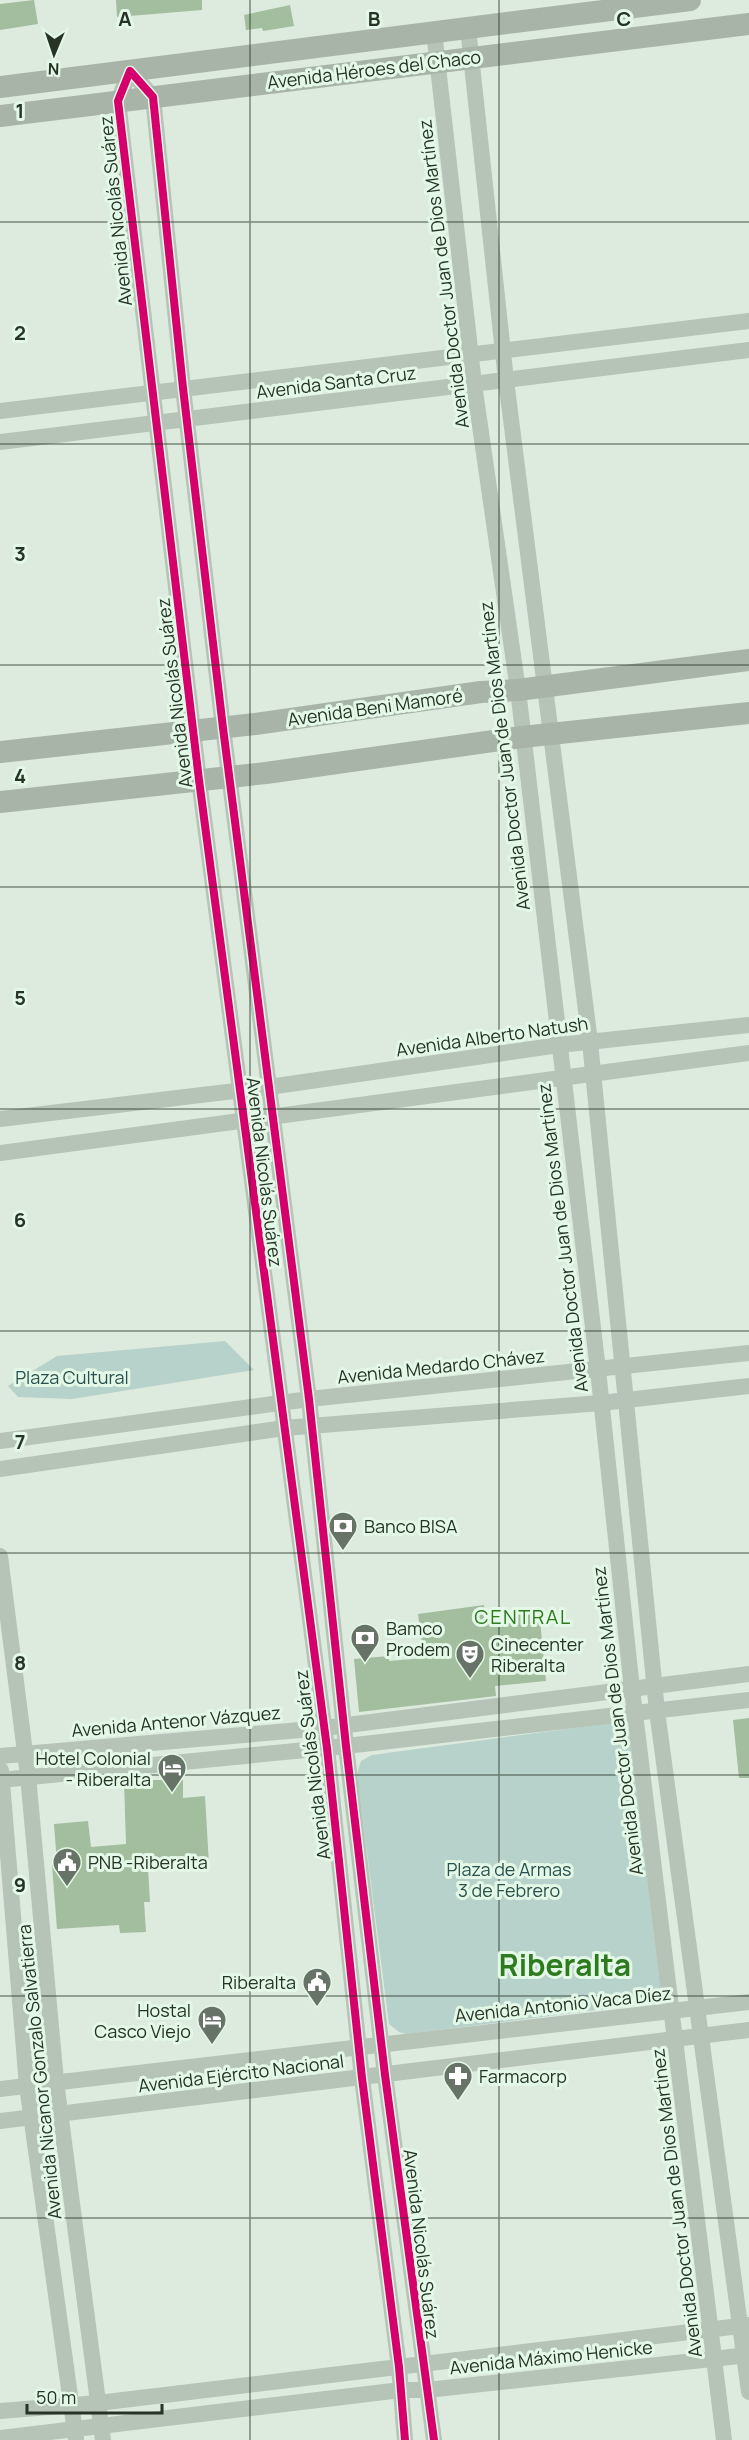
<svg xmlns="http://www.w3.org/2000/svg" width="749" height="2440" font-family="Manrope,sans-serif">
<style>
.green{fill:#b7d2cb}
.building{fill:#a3bd9f}
.lines{fill:none;stroke-linecap:round;stroke-linejoin:round}
.street{stroke:#b6c3b7;stroke-width:16}
.secondary{stroke:#a7b4a7;stroke-width:22}
.cycleway-casing{stroke:#e3f8e6;stroke-width:11}
.cycleway{stroke:#d6006c;stroke-width:8}
.grid{fill:none;stroke:#263325;stroke-width:1.5;stroke-opacity:0.55}
.labels{text-anchor:middle;dominant-baseline:central;stroke-width:6;stroke-linejoin:round;paint-order:stroke}
.street-label{font-size:18px;fill:#263325;stroke:#e3f8e6}
.park-label{font-size:18px;fill:#29514f;stroke:#e3f8e6}
.poi-label{font-size:18px;fill:#263325;stroke:#e3f8e6;text-anchor:start}
.neighbourhood-label{font-size:20px;letter-spacing:1.5px;fill:#2e7a1f;stroke:#e3f8e6}
.town-label{font-size:30px;font-weight:bold;fill:#2e7a1f;stroke:#e3f8e6}
.grid-label{font-size:20px;text-anchor:middle;font-weight:bold;fill:#263325;stroke:#e3f8e6;stroke-width:6;stroke-linejoin:round;paint-order:stroke}
</style>
<rect width="100%" height="100%" fill="#ddeade"/>
<!-- green -->
<g class="green">
<path d="M225,1341l29,29 -182,29 -54,-2 -10,-11 49,-30z"/>
<path d="M618,1722l11,8 32,254c-2,11 -7,17 -17,20l-237,30 -8,-2 -10,-8 -32,-250 4,-13 11,-6z"/>
</g>
<!-- building -->
<g class="building">
<path d="M34,0l4,24 -38,6v-26z"/>
<path d="M116,0h86v10l-85,7z"/>
<path d="M290,5l4,21 -31,5 -1,-3 -16,2 -2,-15z"/>
<path d="M484,1605l1,10 54,-5 7,71 -51,5 1,10 -137,16 -5,-53 35,-3v5l35,-3 -6,-44z"/>
<path d="M749,1718v60h-10l-6,-58z"/>
<path d="M124,1780h59v18l22,-2 4,69 -61,4 2,33h-6l2,30 -26,1 -1,-8 -62,4 -5,-64 5,-1 -3,-40 34,-3 3,26 35,-3z"/>
</g>
<g class="lines">
<!-- street -->
<g class="street">
<path d="M468,28l38,352 84,662 67,669 92,681"/>
<path d="M434,32l40,352 44,306 80,680 34,319 92,751"/>
<path d="M0,411l749,-90"/>
<path d="M0,442l749,-92"/>
<path d="M0,1119l269,-32 290,-42 190,-20"/>
<path d="M0,1153l749,-100"/>
<path d="M0,1441l309,-42 440,-46"/>
<path d="M0,1469l284,-41 317,-25 148,-17"/>
<path d="M0,1556l28,220 28,305 47,359"/>
<path d="M0,1756l324,-28 425,-54"/>
<path d="M1,1770l26,316 49,353"/>
<path d="M0,1780l346,-34 403,-46"/>
<path d="M0,2089l749,-87"/>
<path d="M0,2121l749,-91"/>
<path d="M0,2411l98,-8 650,-78"/>
<path d="M0,2438l401,-48h26l322,-35"/>
<path d="M405,2440l-6,-73 -37,-289 -35,-330 -128,-968 -81,-679 12,-30 23,26 30,291 40,340 86,671 37,347 39,329 49,365"/>
</g>
<!-- secondary -->
<g class="secondary">
<path d="M0,87l690,-87"/>
<path d="M0,116l749,-92"/>
<path d="M0,752l255,-28 226,-32 37,-2 231,-30"/>
<path d="M0,802l266,-29 256,-36 227,-24"/>
</g>
<!-- cycleway casing -->
<g class="cycleway-casing">
<path id="cycleway" d="M405,2440l-6,-73 -37,-289 -35,-330 -128,-968 -81,-679 12,-30 23,26 30,291 40,340 86,671 37,347 39,329 49,365"/>
</g>
<!-- cycleway -->
<use href="#cycleway" class="cycleway"/>
</g>
<!-- grid -->
<path class="grid" d="M250,0v2440M499,0v2440M0,222h749M0,444h749M0,665h749M0,887h749M0,1109h749M0,1331h749M0,1553h749M0,1775h749M0,1996h749M0,2218h749"/>
<!-- icons -->
<defs>
<g id="bank-pin" transform="scale(1.5)"><path d="M0 17L-7.5 6A9.5 9.5 0 1 1 7.5 6Z" fill="#667366" stroke="#e3f8e6"/><path d="M-6-4H6V4H-6ZM0-2.3a2.3 2.3 0 1 0 0 4.6a2.3 2.3 0 1 0 0-4.6Z" fill="#fff"/></g>
<g id="theatre-pin" transform="scale(1.5)"><path d="M0 17L-7.5 6A9.5 9.5 0 1 1 7.5 6Z" fill="#667366" stroke="#e3f8e6"/><path d="M-5-5.5Q0-4 5-5.5V0Q5 5 0 6Q-5 5-5 0ZM-3.3-2.5H-1v1.5H-3.3ZM1-2.5H3.3v1.5H1ZM-2.8 1Q0 5.5 2.8 1Z" fill="#fff"/></g>
<g id="hotel-pin" transform="scale(1.5)"><path d="M0 17L-7.5 6A9.5 9.5 0 1 1 7.5 6Z" fill="#667366" stroke="#e3f8e6"/><path d="M-6-4.5h1.5V1H6V5H4.5V3h-9V5H-6ZM-4 0a1.8 1.8 0 1 1 3.6 0ZM.5 0V-2.5h3Q6-2.5 6 0Z" fill="#fff"/></g>
<g id="civic-pin" transform="scale(1.5)"><path d="M0 17L-7.5 6A9.5 9.5 0 1 1 7.5 6Z" fill="#667366" stroke="#e3f8e6"/><path d="M-.6-6.5H3V-4.5H.6V-3L4-1V1h2V6H-6V1h2V-1L-.6-3ZM-1.2 2.5V6h2.4V2.5Z" fill="#fff"/></g>
<g id="pharmacy-pin" transform="scale(1.5)"><path d="M0 17L-7.5 6A9.5 9.5 0 1 1 7.5 6Z" fill="#667366" stroke="#e3f8e6"/><path d="M-2-6h4v4h4v4h-4v4h-4v-4h-4v-4h4Z" fill="#fff"/></g>
</defs>
<g fill-rule="evenodd">
<use href="#bank-pin" x="343" y="1526"/>
<use href="#bank-pin" x="365" y="1638"/>
<use href="#theatre-pin" x="470" y="1654"/>
<use href="#hotel-pin" x="172" y="1768"/>
<use href="#civic-pin" x="67" y="1862"/>
<use href="#civic-pin" x="317" y="1982"/>
<use href="#hotel-pin" x="212" y="2020"/>
<use href="#pharmacy-pin" x="458" y="2076"/>
</g>
<g class="labels">
<!-- street labels -->
<g class="street-label">
<text transform="translate(374 69) rotate(-7)">Avenida Héroes del Chaco</text>
<text transform="translate(115 211) rotate(-96)">Avenida Nicolás Suárez</text>
<text transform="translate(443 274) rotate(-97)">Avenida Doctor Juan de Dios Martínez</text>
<text transform="translate(336 382) rotate(-7)">Avenida Santa Cruz</text>
<text transform="translate(174 693) rotate(-97)">Avenida Nicolás Suárez</text>
<text transform="translate(375 707) rotate(-8)">Avenida Beni Mamoré</text>
<text transform="translate(504 756) rotate(-97)">Avenida Doctor Juan de Dios Martínez</text>
<text transform="translate(492 1036) rotate(-8)">Avenida Alberto Natush</text>
<text transform="translate(265 1172) rotate(83)">Avenida Nicolás Suárez</text>
<text transform="translate(562 1238) rotate(-97)">Avenida Doctor Juan de Dios Martínez</text>
<text transform="translate(441 1366) rotate(-6)">Avenida Medardo Chávez</text>
<text transform="translate(176 1721) rotate(-5)">Avenida Antenor Vázquez</text>
<text transform="translate(617 1721) rotate(-97)">Avenida Doctor Juan de Dios Martínez</text>
<text transform="translate(312 1765) rotate(-97)">Avenida Nicolás Suárez</text>
<text transform="translate(563 2004) rotate(-6)">Avenida Antonio Vaca Díez</text>
<text transform="translate(39 2072) rotate(-96)">Avenida Nicanor Gonzalo Salvatierra</text>
<text transform="translate(241 2073) rotate(-7)">Avenida Ejército Nacional</text>
<text transform="translate(676 2203) rotate(-97)">Avenida Doctor Juan de Dios Martínez</text>
<text transform="translate(422 2244) rotate(83)">Avenida Nicolás Suárez</text>
<text transform="translate(551 2357) rotate(-6)">Avenida Máximo Henicke</text>
</g>
<!-- park labels -->
<g class="park-label">
<text x="72" y="1377">Plaza Cultural</text>
<text x="509" y="1869">Plaza de Armas<tspan x="509" dy="21">3 de Febrero</tspan></text>
</g>
<!-- poi labels -->
<g class="poi-label">
<text x="364" y="1526">Banco BISA</text>
<text x="386" y="1628">Bamco<tspan x="386" dy="21">Prodem</tspan></text>
<text x="491" y="1644">Cinecenter<tspan x="491" dy="21">Riberalta</tspan></text>
<text x="151" y="1758" text-anchor="end">Hotel Colonial<tspan x="151" dy="21">- Riberalta</tspan></text>
<text x="88" y="1862">PNB -Riberalta</text>
<text x="296" y="1982" text-anchor="end">Riberalta</text>
<text x="191" y="2010" text-anchor="end">Hostal<tspan x="191" dy="21">Casco Viejo</tspan></text>
<text x="479" y="2076">Farmacorp</text>
</g>
<!-- neighbourhood labels -->
<g class="neighbourhood-label">
<text x="523" y="1616">CENTRAL</text>
</g>
<!-- town labels -->
<g class="town-label">
<text x="565" y="1964">Riberalta</text>
</g>
</g>
<g class="grid-label">
<text x="125" y="26">A</text>
<text x="374" y="26">B</text>
<text x="624" y="26">C</text>
<text x="20" y="118">1</text>
<text x="20" y="340">2</text>
<text x="20" y="561">3</text>
<text x="20" y="783">4</text>
<text x="20" y="1005">5</text>
<text x="20" y="1227">6</text>
<text x="20" y="1449">7</text>
<text x="20" y="1670">8</text>
<text x="20" y="1892">9</text>
</g>
<!-- north arrow -->
<g transform="translate(54 54) rotate(182)" stroke="#e3f8e6" stroke-width="4.5" paint-order="stroke">
<path d="M0-4.5L10 22L0 15L-10 22Z" fill="#263325"/>
<text y="-9" font-size="16" font-weight="bold" text-anchor="middle" fill="#263325">N</text>
</g>
<!-- scale -->
<path d="M27 2404v9h135v-9" fill="none" stroke="#263325" stroke-width="3"/>
<text x="36" y="2404" font-size="18" fill="#263325" stroke="#e3f8e6" stroke-width="4.5" paint-order="stroke">50 m</text>
</svg>
